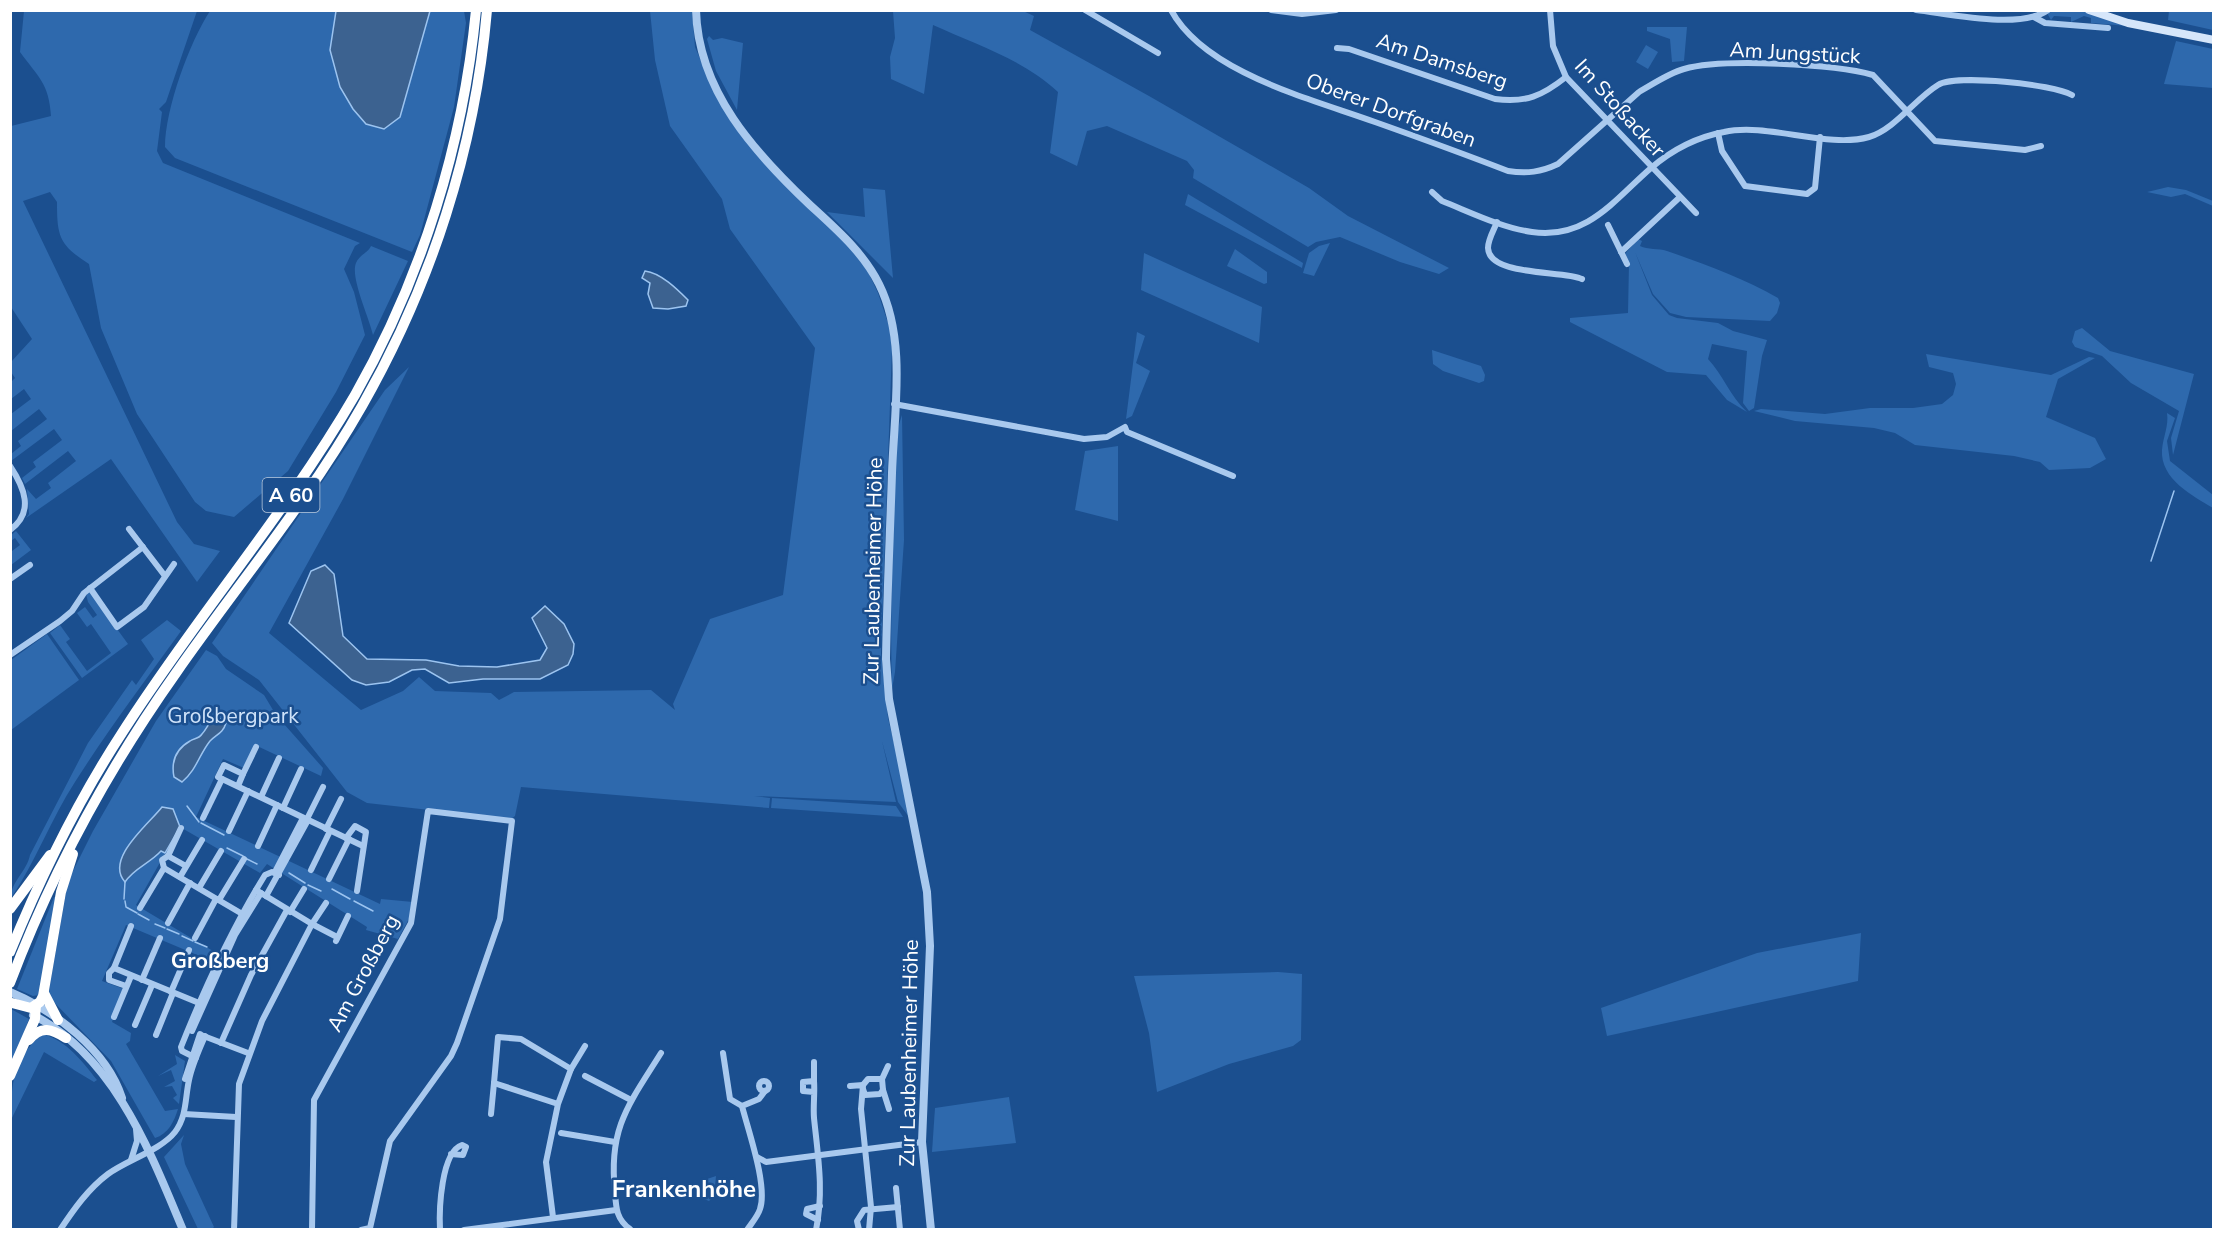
<svg xmlns="http://www.w3.org/2000/svg" width="2224" height="1240" font-family="'Nunito Sans',sans-serif">
<style>
.green{fill:#2e69ad}
.water{fill:#3c6290;stroke:#9cc4f0;stroke-width:1.5}
.lines{fill:none;stroke-linecap:round;stroke-linejoin:round}
.stream{stroke:#9cc4f0;stroke-width:1.5}
.minor{stroke:#a9c9ee;stroke-width:6}
.tertiary{stroke:#a9c9ee;stroke-width:8}
.secondary{stroke:#d6e6fa;stroke-width:8}
.motorway{stroke:#fff;stroke-width:10}
.labels{text-anchor:middle;dominant-baseline:central;stroke-width:5;stroke-linejoin:round;paint-order:stroke}
.shield{fill:#1b4f8f;stroke:#bbcadd;stroke-width:1.5}
.shield-label{font-size:20px;font-weight:bold;fill:#fff}
.street-label{font-size:21px;fill:#fff;stroke:#1b4f8f}
.park-label{font-size:21px;fill:#cfe3fa;stroke:#1b4f8f}
.neighbourhood-label{font-size:22px;font-weight:bold;fill:#fff;stroke:#1b4f8f}
.quarter-label{font-size:24px;font-weight:bold;fill:#fff;stroke:#1b4f8f}
</style>
<rect width="100%" height="100%" fill="#1b4f8f"/>
<!-- green -->
<g class="green">
<path d="M24,11h173l-31,91 -7,7 3,3 -5,39 6,12 197,80 -5,3 -11,23 10,23 11,43 -29,57 -48,79 -54,46 -28,-6 -11,-9 -58,-88 -36,-86 -12,-64c-30,-19 -32,-28 -32,-62l-7,-10 -27,9 154,321 17,22 26,7 -23,31 -86,-123 -85,59 3,-4 -2,-25 9,10 15,-11 -3,-5 28,-22 -8,-10 -43,33 -3,-6 14,-11 -3,-5 29,-22 -8,-11 -43,32v-7l10,-8 -3,-5 29,-22 -8,-10 -28,22v-17l20,-15 -7,-10 -13,10v-17l4,-4 -4,-6v-10l21,-23 -21,-32v-181l40,-10c-2,-33 -13,-39 -31,-64z"/>
<path d="M210,11h126l-6,39 70,67 30,-106h34l2,12 -12,84 -34,128 -8,17 -237,-94 -10,-11c0,-38 25,-106 45,-136z"/>
<path d="M650,11h42l3,36 22,51 16,27 22,27 108,109 15,32 12,36 2,20 -11,304 7,65 23,96 -2,3 -11,-15 -16,-61 14,61 -142,-6 16,2 -1,10 -248,-21 -6,29 -4,3 -144,-16 -20,-11 -88,-112 -36,-24 -11,-13 173,-253 24,-23 -66,132 -74,134 92,77 42,-19 16,-14 16,14 56,2 8,7 15,-8 137,-2 24,20 -2,-6 37,-85 73,-24 32,-247 -85,-119 -8,-30 -52,-73 -15,-66z"/>
<path d="M893,11h130l11,5 -4,14 119,66 160,92 39,28 101,52 -10,6 -39,-12 -60,-25 -24,5 -8,5 -115,-69 1,-8 -7,-9 -80,-35 -20,5 -10,35 -27,-13 8,-61c-34,-32 -83,-48 -125,-67l-9,69 -33,-15 -1,-22 5,-19z"/>
<path d="M2051,11h32l45,15 -37,-3v-5l-7,-2 -13,6v-5l-17,-1 -3,4 -4,-7z"/>
<path d="M2169,11h44v19l-45,-10z"/>
<path d="M1647,27h40l-3,34 -12,1 -2,-23 -23,-8z"/>
<path d="M709,36l4,4 9,-2 21,5 -6,67 -21,-39 -9,-32z"/>
<path d="M2176,41l37,8v39l-49,-4z"/>
<path d="M1646,45l12,7 -10,17 -12,-7z"/>
<path d="M2168,187l18,3 27,11v5l-28,-12 -14,3 -24,-5z"/>
<path d="M863,188l22,2 8,88 -66,-66 38,5z"/>
<path d="M1188,194l115,69 -1,5 -117,-63z"/>
<path d="M1638,239l4,2 -2,5c8,4 18,2 27,5 38,13 76,27 111,47l2,5 -3,10 -7,8 -84,-4 -16,-4 -17,-19 -18,-42 17,43 17,20 8,3 41,5 15,8 34,9 -5,16 -8,52 -5,3 -6,-8 4,-52 -35,-7 -4,15c15,16 22,37 39,53l-20,-12 -21,-25 -39,-3 -97,-50v-4l58,-5 1,-50 -5,-8z"/>
<path d="M1330,243l-16,33 -11,-3 6,-20 10,-7z"/>
<path d="M371,246l37,15 -35,74c-4,-18 -23,-58 -17,-72 3,-8 12,-10 15,-17z"/>
<path d="M1235,249l32,23v11l-3,1 -37,-18z"/>
<path d="M1144,253l118,54 -3,36 -118,-53z"/>
<path d="M2082,328l28,23 84,23 -21,81 -2,-17 8,-27 -48,-28 -29,-27 -27,-9 -3,-5 3,-11z"/>
<path d="M1137,332l8,4 -9,27 14,8 -18,45 -6,3z"/>
<path d="M1432,350l49,16 4,9 -1,6 -5,2 -36,-12 -10,-7z"/>
<path d="M1926,354l125,21 38,-18 6,1 -37,21 -12,38 49,21 11,21 -16,9 -41,2 -9,-8 -26,-6 -99,-11 -20,-12 -21,-5 -79,-7 -41,-10 7,-2 64,5 45,-6h43l29,-4 11,-9 3,-11 -3,-11 -24,-6z"/>
<path d="M2167,413l8,5 -8,23 3,20 43,34v13c-20,-12 -53,-29 -51,-58 1,-13 7,-24 5,-37z"/>
<path d="M902,415l2,125 -9,132 -3,17c-2,-61 0,-122 2,-183 1,-29 -2,-64 8,-91z"/>
<path d="M1118,446v75l-43,-11 10,-59z"/>
<path d="M16,531l15,19 -20,15 1,-14 8,-6 -5,-7 -4,3v-6z"/>
<path d="M90,592l38,52 -46,34 -32,-45 10,-8 10,14 -4,3 21,29 24,-18 -20,-29 -4,3 -10,-14 8,-6 8,11 4,-3 -9,-13 -2,-8z"/>
<path d="M167,620l14,11c-36,50 -73,99 -106,151 -24,37 -39,79 -64,116 -1,-15 16,-27 19,-43l58,-112 44,-63 4,5 18,-26 -13,-19z"/>
<path d="M47,634l32,46 -68,50v-70z"/>
<path d="M206,650l11,6 9,13 38,26 12,20 47,53 -2,8 -66,-31 -11,23 -21,-9 -27,58 184,87 1,-5 32,3 -3,15 -12,22 -32,-9 1,-3 -100,-63 -7,9 -80,-46 -44,78 77,46 -4,9 -83,-35 -24,56 22,8 -12,33 19,11 -1,8 -4,3 39,67 13,-2c-4,13 -10,25 -23,29l-44,-77 -63,-65 20,-115 25,-50 63,-110z"/>
<path d="M772,798l124,8 7,11 -132,-9z"/>
<path d="M54,897h2l-17,98 -6,1 -16,-7z"/>
<path d="M1861,933l-3,48 -251,55 -6,-28 156,-55z"/>
<path d="M1278,972l24,2 -1,66 -8,6 -64,18 -72,28 -8,-59 -15,-57z"/>
<path d="M11,1009l18,10 -18,49z"/>
<path d="M43,1034c24,7 39,27 54,46l-3,2 -50,-30 -33,68c0,-36 2,-63 32,-86z"/>
<path d="M175,1055l10,6 -6,43 -6,-6 4,-3 -5,-9 -8,1 11,-6 -4,-11 -13,6 19,-12z"/>
<path d="M1009,1097l7,46 -84,9 3,-44z"/>
<path d="M184,1135l-3,9 4,20 29,63 -2,2h-14l-34,-72z"/>
<path d="M716,1176l-2,20 -5,5 -5,-2v-19z"/>
</g>
<!-- water -->
<g class="water">
<path d="M336,11h94l-30,106 -16,12 -18,-5 -13,-15 -13,-22 -10,-37z"/>
<path d="M645,271c16,2 32,18 43,29l-2,6 -18,3 -15,-1 -5,-14 2,-11 -8,-5z"/>
<path d="M325,565l9,9 9,62 24,23 59,1 33,6 38,1 43,-7 7,-12 -15,-30 13,-12 19,18 10,20 -1,10 -5,11 -28,14h-57l-34,4 -24,-14 -13,1 -23,12 -23,3 -14,-5 -63,-57 22,-52z"/>
<path d="M217,717l9,6c-3,10 -9,11 -16,18 -11,14 -13,28 -28,41l-8,-5c-3,-15 2,-28 16,-36 4,-3 9,-2 12,-7 6,-6 6,-13 15,-17z"/>
<path d="M162,807l11,2 7,18 -15,26 -4,-2c-12,13 -27,17 -36,31 -21,-23 25,-59 37,-75z"/>
</g>
<g class="lines">
<!-- stream -->
<g class="stream">
<path d="M2151,561l23,-70"/>
<path d="M187,806l12,16"/>
<path d="M201,823l23,12"/>
<path d="M227,848l16,8"/>
<path d="M247,859l10,5"/>
<path d="M289,873l16,10"/>
<path d="M308,885l13,6"/>
<path d="M332,889l18,10"/>
<path d="M124,899l1,-17"/>
<path d="M125,901l1,6 11,6"/>
<path d="M354,901l19,10"/>
<path d="M138,914l11,6"/>
<path d="M155,924l10,4"/>
<path d="M167,929l12,5"/>
<path d="M182,936l11,5"/>
<path d="M195,942l12,5"/>
</g>
<!-- minor -->
<g class="minor">
<path d="M1085,10l73,43"/>
<path d="M1171,10c34,63 141,89 204,112 45,16 89,32 133,49 19,3 33,1 50,-7l81,-72c14,-8 30,-19 45,-23 38,-11 151,-5 189,6l62,66 90,9 16,-4"/>
<path d="M1271,10l31,4 34,-4"/>
<path d="M1550,10l3,36 13,31 130,136"/>
<path d="M1916,10c34,4 104,20 132,0"/>
<path d="M2034,17l11,6 63,5"/>
<path d="M1337,48l12,1 146,50c31,4 47,-3 71,-22"/>
<path d="M1718,133l4,18 23,35 62,8 8,-6 5,-51"/>
<path d="M1432,192l10,9c28,11 60,27 90,31 55,8 83,-33 119,-64 21,-18 46,-31 73,-36 43,-10 103,17 145,5 26,-8 46,-38 69,-52 18,-11 115,-1 134,10"/>
<path d="M1497,222c-3,8 -9,17 -9,26 1,29 77,22 94,31"/>
<path d="M1608,225l19,39"/>
<path d="M1621,252l59,-55"/>
<path d="M894,404l190,35 23,-2 18,-10 2,5 106,44"/>
<path d="M10,466c14,21 25,46 0,64"/>
<path d="M129,529l36,47"/>
<path d="M10,579l20,-14"/>
<path d="M90,588l27,39 27,-20 30,-43"/>
<path d="M10,655l50,-34 12,-10 12,-18 59,-46"/>
<path d="M243,774l13,-27"/>
<path d="M238,786l5,-12 -19,-9 -6,12c49,23 97,46 145,69"/>
<path d="M261,797l18,-39"/>
<path d="M283,808l18,-39"/>
<path d="M203,818l19,-39"/>
<path d="M307,819l16,-32"/>
<path d="M326,829l15,-30"/>
<path d="M229,831l19,-40"/>
<path d="M346,838l9,-12 11,6 -9,59"/>
<path d="M258,846l19,-41"/>
<path d="M168,856l13,-28"/>
<path d="M164,868l80,47"/>
<path d="M311,870l19,-39"/>
<path d="M275,872l28,-54"/>
<path d="M180,877l22,-37"/>
<path d="M329,879l20,-40"/>
<path d="M199,888l22,-37"/>
<path d="M266,896l42,-76"/>
<path d="M219,900l25,-41"/>
<path d="M326,903l-14,21 25,13"/>
<path d="M140,908l24,-40 -2,-8 6,-4 18,10"/>
<path d="M290,912l14,-23"/>
<path d="M168,923l22,-40"/>
<path d="M195,938l21,-39"/>
<path d="M336,941l12,-25"/>
<path d="M114,968l85,35"/>
<path d="M142,980l18,-42"/>
<path d="M126,986l-17,-6v-7l5,-5 17,-42"/>
<path d="M171,992l18,-42"/>
<path d="M114,1017l17,-41"/>
<path d="M135,1025l17,-40"/>
<path d="M192,1031l43,-96 26,-42"/>
<path d="M156,1035l17,-42"/>
<path d="M201,1035l47,18"/>
<path d="M221,1043l30,-68 36,-65"/>
<path d="M723,1053l7,46 12,7"/>
<path d="M196,1058l-14,-7 -1,-4c24,-60 50,-117 84,-172l7,-3 7,3"/>
<path d="M814,1062v19"/>
<path d="M571,1069l14,-23"/>
<path d="M585,1076l46,24"/>
<path d="M185,1079l15,-45"/>
<path d="M882,1079l6,-13"/>
<circle cx="764" cy="1086" r="5"/>
<path d="M863,1085l5,-6h14l1,11 -3,4 -15,1 -2,-6"/>
<path d="M850,1086l13,-1 -2,24 10,98 -2,23"/>
<path d="M883,1090l6,19"/>
<path d="M814,1092l-11,-1v-9l11,-1c1,12 -1,25 0,37 4,39 10,73 2,112"/>
<path d="M184,1114l52,3"/>
<path d="M491,1114l3,-31"/>
<path d="M561,1133l54,9"/>
<path d="M757,1157l9,5 156,-20"/>
<path d="M131,1160l6,-19 -1,-12"/>
<path d="M896,1188l4,42"/>
<path d="M553,1217l-7,-55 12,-58 13,-35 -50,-30 -23,-2 -4,46 64,21"/>
<path d="M818,1220l-12,-6 1,-5 13,-3"/>
<path d="M630,1229c-14,-10 -14,-22 -15,-37 -7,-64 14,-88 46,-139"/>
<path d="M60,1230c14,-21 28,-41 48,-56 19,-14 53,-24 67,-42 12,-16 10,-34 14,-52 3,-15 10,-30 16,-44"/>
<path d="M234,1230l5,-146 23,-63 50,-97 -56,-34"/>
<path d="M312,1230l2,-130 97,-177 17,-112 84,10 -12,98 -43,124 -6,13 -61,85 -20,87 -9,2"/>
<path d="M440,1230c-1,-20 1,-78 22,-85l4,2 -3,8 -12,-1"/>
<path d="M464,1230l152,-20"/>
<path d="M747,1230c4,-6 11,-14 13,-21 8,-23 -12,-79 -18,-103l17,-7 6,-8"/>
<path d="M859,1230l-2,-9 7,-11 34,-3"/>
</g>
<!-- tertiary -->
<g class="tertiary">
<path d="M696,10c2,81 59,143 114,195 26,24 53,47 69,79 28,56 15,128 13,189 -2,62 -5,124 -6,186l3,40 38,193 3,54 -8,196 9,88"/>
<path d="M10,992c45,19 97,58 112,106"/>
<path d="M33,1015c81,41 117,136 150,215"/>
</g>
<!-- secondary -->
<path class="secondary" d="M2089,10l39,13 86,17"/>
<!-- motorway -->
<g class="motorway">
<path d="M10,909l40,-54"/>
<path d="M10,952c31,-76 67,-150 112,-219 73,-115 164,-219 233,-338 67,-118 108,-250 121,-385"/>
<path d="M10,983c42,-111 98,-214 166,-310 62,-89 132,-172 186,-267 69,-121 113,-256 125,-396"/>
<path d="M44,993l14,27"/>
<path d="M12,1003l19,5 9,-6 3,-6 18,-104 12,-38"/>
<path d="M29,1040c12,-15 23,-11 37,-2"/>
<path d="M10,1076l25,-57 1,-14"/>
</g>
</g>
<g class="labels">
<!-- shield labels -->
<rect class="shield" x="262.5" y="478" width="57" height="34" rx="4.5"/>
<g class="shield-label">
<text x="291" y="495">A 60</text>
</g>
<!-- street labels -->
<g class="street-label">
<text transform="translate(1795 53) rotate(3)">Am Jungstück</text>
<text transform="translate(1442 61) rotate(18)">Am Damsberg</text>
<text transform="translate(1620 108) rotate(48)">Im Stoßacker</text>
<text transform="translate(1391 110) rotate(20)">Oberer Dorfgraben</text>
<text transform="translate(873 571) rotate(-89)">Zur Laubenheimer Höhe</text>
<text transform="translate(363 973) rotate(-62)">Am Großberg</text>
<text transform="translate(909 1053) rotate(-89)">Zur Laubenheimer Höhe</text>
</g>
<!-- park labels -->
<g class="park-label">
<text x="233" y="716">Großbergpark</text>
</g>
<!-- neighbourhood labels -->
<g class="neighbourhood-label">
<text x="220" y="961">Großberg</text>
</g>
<!-- quarter labels -->
<g class="quarter-label">
<text x="684" y="1189">Frankenhöhe</text>
</g>
</g>
<!-- border -->
<rect width="2224" height="1240" fill="none" stroke="#ffffff" stroke-width="24"/>
</svg>
